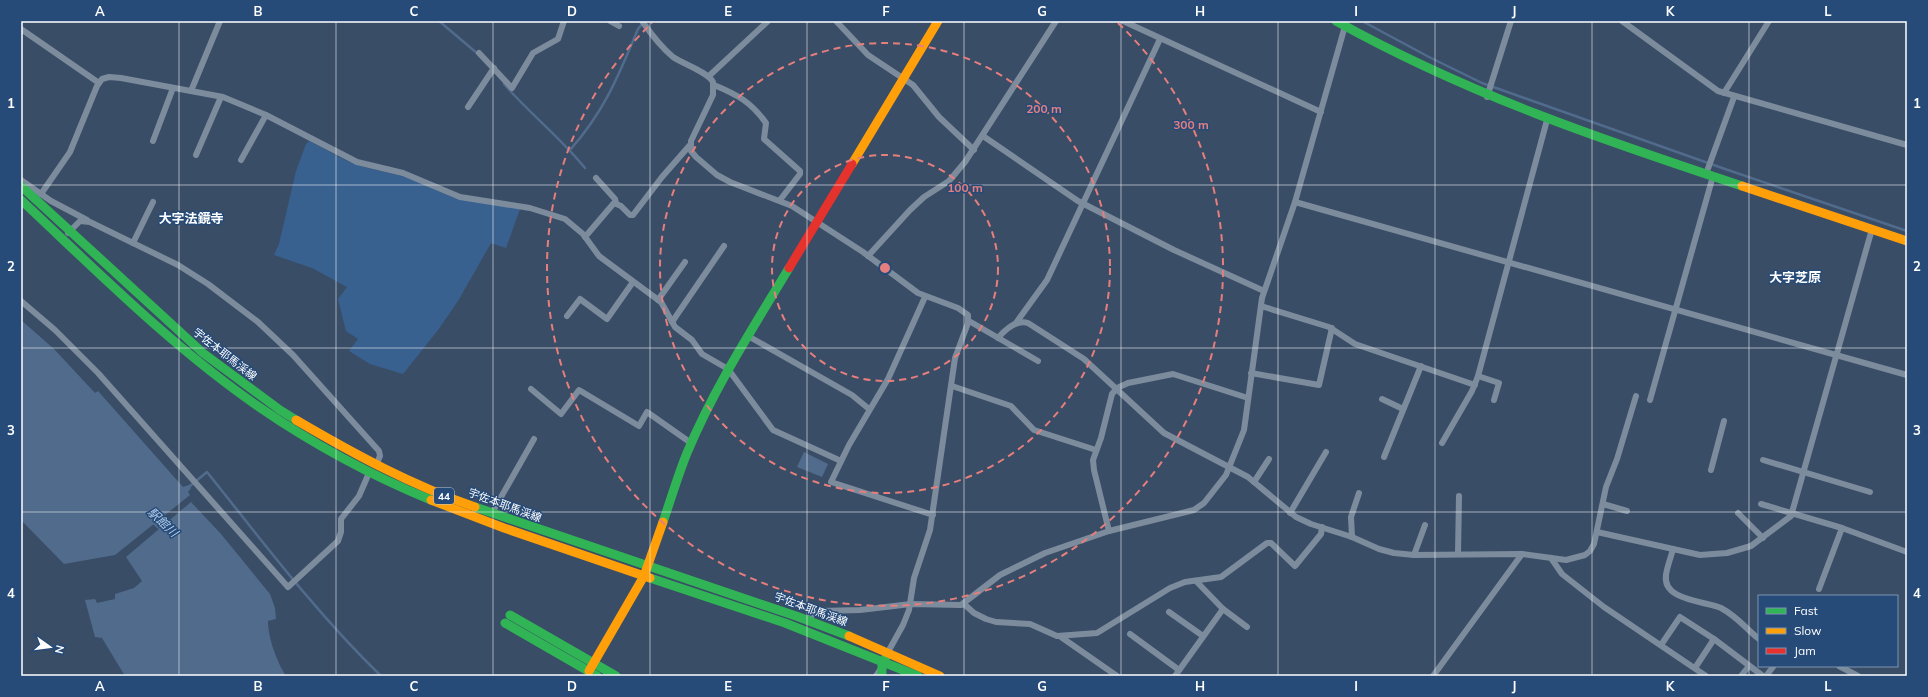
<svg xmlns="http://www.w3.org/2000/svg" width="1928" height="697" font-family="Mulish,'Noto Sans JP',sans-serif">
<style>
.green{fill:#396190}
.water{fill:#516b8c}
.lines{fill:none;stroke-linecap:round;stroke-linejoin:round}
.stream{stroke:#516b8c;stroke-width:2.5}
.river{stroke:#516b8c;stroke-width:14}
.street{stroke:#7d8c9d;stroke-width:6}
.fast{stroke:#30b455;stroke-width:9}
.slow{stroke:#ff9f0a;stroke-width:9}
.jam{stroke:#e5322d;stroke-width:9}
.grid{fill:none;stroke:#fff;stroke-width:1;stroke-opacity:0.55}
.ring{fill:none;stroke:#e67e7e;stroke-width:2;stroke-dasharray:7 5}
.labels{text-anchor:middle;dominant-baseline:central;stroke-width:3;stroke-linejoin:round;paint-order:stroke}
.shield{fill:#264b79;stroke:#bec9d7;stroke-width:1}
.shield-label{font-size:10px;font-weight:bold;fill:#fff}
.street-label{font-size:11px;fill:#fff;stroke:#264b79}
.water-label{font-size:12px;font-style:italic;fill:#b3cdeb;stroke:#264b79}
.quarter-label{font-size:13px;font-weight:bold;fill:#fff;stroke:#264b79}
.centre{fill:#e67e7e;stroke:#264b79;stroke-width:2}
.ring-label{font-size:12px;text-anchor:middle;font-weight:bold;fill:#e67e7e;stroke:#264b79;stroke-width:3;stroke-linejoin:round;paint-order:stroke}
.neatline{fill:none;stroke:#fff;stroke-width:1.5}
.grid-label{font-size:13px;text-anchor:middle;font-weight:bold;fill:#fff}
</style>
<rect width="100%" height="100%" fill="#394d66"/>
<!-- green -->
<path class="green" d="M309,141l38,20 13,5 50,12 44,20 66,11 -14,39 -15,-5 -33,58 -20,29 -35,44 -33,-10 -21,-13 9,-12 -12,-8 -8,-32 9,-12 -35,-19 -38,-13 5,-11 17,-73 10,-27z"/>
<!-- water -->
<g class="water">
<path d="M21,320l33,29 41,44 3,-2 85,96 6,-2 2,3 -3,4 2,3 -75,60 -51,9 -43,-44z"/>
<path d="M804,452l24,12 -6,13 -25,-10z"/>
<path d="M191,502l30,32 49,60 5,14 1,11 -8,2c0,17 9,41 18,55h-161l-23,-38 -7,-1 -10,-37 10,-1 2,4 18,-4v-5l19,-6 8,-7 -16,-24z"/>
</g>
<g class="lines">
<!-- stream -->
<g class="stream">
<path d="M439,21l39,33"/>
<path d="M1362,21l67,36 53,26 243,86 182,62"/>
<path d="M504,84c25,29 56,53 81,84"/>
<path d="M570,150c34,-38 49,-75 68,-121l5,-6"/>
<path d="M190,486l17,-14c56,70 110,142 174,204"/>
</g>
<!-- river -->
<path class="river" d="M145,507l33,31"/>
<!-- street -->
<g class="street">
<path d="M610,21l9,5"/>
<path d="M642,21c9,13 19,26 31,36 10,7 35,15 40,25v13l-22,46v10l5,6 21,18 13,7 62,24 71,46 55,41 40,15 10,7v8l-13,35 -25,172 -16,48 -5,32 -6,15 -15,27"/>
<path d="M836,21l32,34 45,30 26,32 35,33"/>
<path d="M1123,21l198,91"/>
<path d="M1622,21l96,70 189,54"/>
<path d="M21,29l78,54"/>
<path d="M479,53l33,35 21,-35 25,-14 6,-18"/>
<path d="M709,76l59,-55"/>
<path d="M714,85c24,10 37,17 52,38l-2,16 36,32v3l-20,26"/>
<path d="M191,91l29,-70"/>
<path d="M1724,93l45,-72"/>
<path d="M1487,97l24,-76"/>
<path d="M468,107l26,-39"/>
<path d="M983,136l95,65 96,49 90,41"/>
<path d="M153,141l20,-53"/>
<path d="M196,155l25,-58"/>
<path d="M241,160l25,-45"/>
<path d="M1706,174l28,-77"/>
<path d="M596,178l19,21 1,4"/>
<path d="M21,180l30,21 36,19"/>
<path d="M41,194l29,-42 27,-66 5,-7 7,-2 12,1 102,19 43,18 91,47 46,11 57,24 70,11 35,11 18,15 16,22 62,46 14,25 17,13 10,14 26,15 45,61 68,31"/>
<path d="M1295,202l612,173"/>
<path d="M68,233l12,-12 10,1 88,43 30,19 50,38 35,33 86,96 1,5 -4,9"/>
<path d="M585,237l29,-34 7,3 9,9h3l29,-38 28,-32"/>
<path d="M133,243l20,-41"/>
<path d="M868,256l42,-46 14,-13 25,-16 16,-19 91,-141"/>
<path d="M925,297l-37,82 -39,66 -18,37 102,33"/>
<path d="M658,300l27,-38"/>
<path d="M21,301l34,29 43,43 190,214 50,-46 3,-9v-13l18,-23 10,-23"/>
<path d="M1261,306l68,21 26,17 120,41"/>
<path d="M567,316l13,-17 27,20 26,-37"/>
<path d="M969,321l69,40"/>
<path d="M672,322l52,-76"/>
<path d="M1016,323l31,-43 113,-241"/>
<path d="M748,336l104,59 17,14"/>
<path d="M998,338c7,-8 18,-19 30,-15l56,36 80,74 84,44 48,40 15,7 41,13 27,12 15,4 20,2 108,-1 44,6 19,-5 5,-4 4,-7 12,-57 11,-28 19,-63"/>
<path d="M1251,373l68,12 13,-57"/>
<path d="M1478,376l21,7 -5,17"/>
<path d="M952,386l59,20 23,24 62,20"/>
<path d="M531,389l30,25 18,-24 60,36 8,-14 44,31"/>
<path d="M1382,399l21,10"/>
<path d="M1650,400l63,-224"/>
<path d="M1442,443l30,-52 6,-15 69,-256"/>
<path d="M1384,457l37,-91"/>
<path d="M1763,460l107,32"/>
<path d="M1711,470l13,-49"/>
<path d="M1254,482l15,-23"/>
<path d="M1603,504l24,7"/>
<path d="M1761,504l81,24 65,24"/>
<path d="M492,513l42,-74"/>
<path d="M1290,513l36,-61"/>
<path d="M1738,513l25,25"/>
<path d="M1109,531l-15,-61 -1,-10 8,-22 11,-44 5,-6 11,-5 45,-9 75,24"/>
<path d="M1597,532l103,23 27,-2 24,-7 40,-30 81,-287"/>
<path d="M1352,537l-1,-20 8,-24"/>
<path d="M1673,549c-2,8 -6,18 -7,26 -4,26 40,26 55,33 17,9 24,20 38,31"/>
<path d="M1458,554l1,-58"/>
<path d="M1414,555l11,-30"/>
<path d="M1551,558l11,16 42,33 102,69"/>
<path d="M1196,581l27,28 24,18"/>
<path d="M1819,589l23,-61"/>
<path d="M964,604l10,9 12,6 10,3 34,2 27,12 40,-3 73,-45 15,-6 36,-5 46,-34h4l24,23 26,-32 1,-7"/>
<path d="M1169,612l34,24"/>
<path d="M808,620l6,-7 6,-2 40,-1 51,-6 50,1 39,-30 45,-22 64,-22 85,-21 10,-7 22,-28 18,-45 18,-132 33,-96 50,-176"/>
<path d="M1130,634l49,36"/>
<path d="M1061,637l56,39"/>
<path d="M1661,645l19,-28 34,22 49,37"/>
<path d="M1839,666l19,10"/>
<path d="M1695,668l19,-29"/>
<path d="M876,676l6,-9"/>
<path d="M1175,676l48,-67"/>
<path d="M1433,676l89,-122"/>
<path d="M1741,676l8,-10"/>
<path d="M1766,676l7,-9"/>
</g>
<!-- fast -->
<g class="fast">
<path d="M1336,21c131,73 264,118 406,165"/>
<path d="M21,186l182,167 77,57 16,10"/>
<path d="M21,200c76,71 151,147 238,207 54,37 111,68 172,93"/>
<path d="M475,507l321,109 53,20"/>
<path d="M663,522c8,-23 15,-47 24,-69 27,-65 66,-125 102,-185"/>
<path d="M650,578l135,45 133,53"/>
<path d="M510,615l106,61"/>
<path d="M505,623l92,53"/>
<path d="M882,676v-11l5,-10"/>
</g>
<!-- slow -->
<g class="slow">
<path d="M852,164l86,-143"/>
<path d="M1742,186l165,55"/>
<path d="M296,420c58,34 115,65 179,87"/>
<path d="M431,500l73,28 146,50"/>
<path d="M849,636l91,40"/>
<path d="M589,671l55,-95 19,-54"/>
</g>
<!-- jam -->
<path class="jam" d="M789,268l63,-104"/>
</g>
<!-- grid -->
<path class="grid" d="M179,21v655M336,21v655M493,21v655M650,21v655M807,21v655M964,21v655M1121,21v655M1278,21v655M1435,21v655M1592,21v655M1749,21v655M21,185h1886M21,348h1886M21,512h1886"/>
<!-- distance rings -->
<g class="ring">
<circle cx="885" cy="268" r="113"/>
<circle cx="885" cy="268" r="225"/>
<path d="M1118 23A338 338 0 1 1 652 23"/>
</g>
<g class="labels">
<!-- shield labels -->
<rect class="shield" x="434" y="488" width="20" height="16" rx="3"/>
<g class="shield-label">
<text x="444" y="496">44</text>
</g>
<!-- street labels -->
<g class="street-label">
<text transform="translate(225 354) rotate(38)">宇佐本耶馬渓線</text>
<text transform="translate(505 505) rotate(20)">宇佐本耶馬渓線</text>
<text transform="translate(811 609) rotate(20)">宇佐本耶馬渓線</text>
</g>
<!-- water labels -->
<g class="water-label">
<text transform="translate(163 522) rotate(43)">駅館川</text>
</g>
<!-- quarter labels -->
<g class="quarter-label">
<text x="191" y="218">大字法鏡寺</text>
<text x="1795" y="277">大字芝原</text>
</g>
</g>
<circle cx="885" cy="268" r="6" class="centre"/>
<g class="ring-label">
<text x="1044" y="113">200 m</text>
<text x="1191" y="129">300 m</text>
<text x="965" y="192">100 m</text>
</g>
<!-- border -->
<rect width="1928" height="697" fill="none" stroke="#264b79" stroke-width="44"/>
<!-- legend -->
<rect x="1758" y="595" width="140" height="72" fill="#264b79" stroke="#7d93af"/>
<rect x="1766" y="608" width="20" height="6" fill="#30b455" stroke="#7d93af"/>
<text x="1794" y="615" font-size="12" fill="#ffffff">Fast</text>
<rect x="1766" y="628" width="20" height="6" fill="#ff9f0a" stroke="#7d93af"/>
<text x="1794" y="635" font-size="12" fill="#ffffff">Slow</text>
<rect x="1766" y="648" width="20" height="6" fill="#e5322d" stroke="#7d93af"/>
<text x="1794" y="655" font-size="12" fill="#ffffff">Jam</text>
<!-- north arrow -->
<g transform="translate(50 647) rotate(104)" stroke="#264b79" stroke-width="3" paint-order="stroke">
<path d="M0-3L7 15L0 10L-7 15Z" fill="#ffffff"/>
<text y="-6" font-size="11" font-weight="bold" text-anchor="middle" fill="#ffffff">N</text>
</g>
<rect x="22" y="22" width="1884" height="653" class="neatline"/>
<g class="grid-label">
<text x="100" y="16">A</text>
<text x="258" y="16">B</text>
<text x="414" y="16">C</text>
<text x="572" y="16">D</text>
<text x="728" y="16">E</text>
<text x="886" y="16">F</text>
<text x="1042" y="16">G</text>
<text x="1200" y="16">H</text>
<text x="1356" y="16">I</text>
<text x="1514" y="16">J</text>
<text x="1670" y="16">K</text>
<text x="1828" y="16">L</text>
<text x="11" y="108">1</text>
<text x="1917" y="108">1</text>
<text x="11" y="271">2</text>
<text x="1917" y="271">2</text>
<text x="11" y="435">3</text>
<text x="1917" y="435">3</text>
<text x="11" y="598">4</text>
<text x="1917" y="598">4</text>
<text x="100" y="691">A</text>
<text x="258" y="691">B</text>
<text x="414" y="691">C</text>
<text x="572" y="691">D</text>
<text x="728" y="691">E</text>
<text x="886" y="691">F</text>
<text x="1042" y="691">G</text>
<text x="1200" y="691">H</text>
<text x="1356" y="691">I</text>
<text x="1514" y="691">J</text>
<text x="1670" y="691">K</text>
<text x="1828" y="691">L</text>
</g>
</svg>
